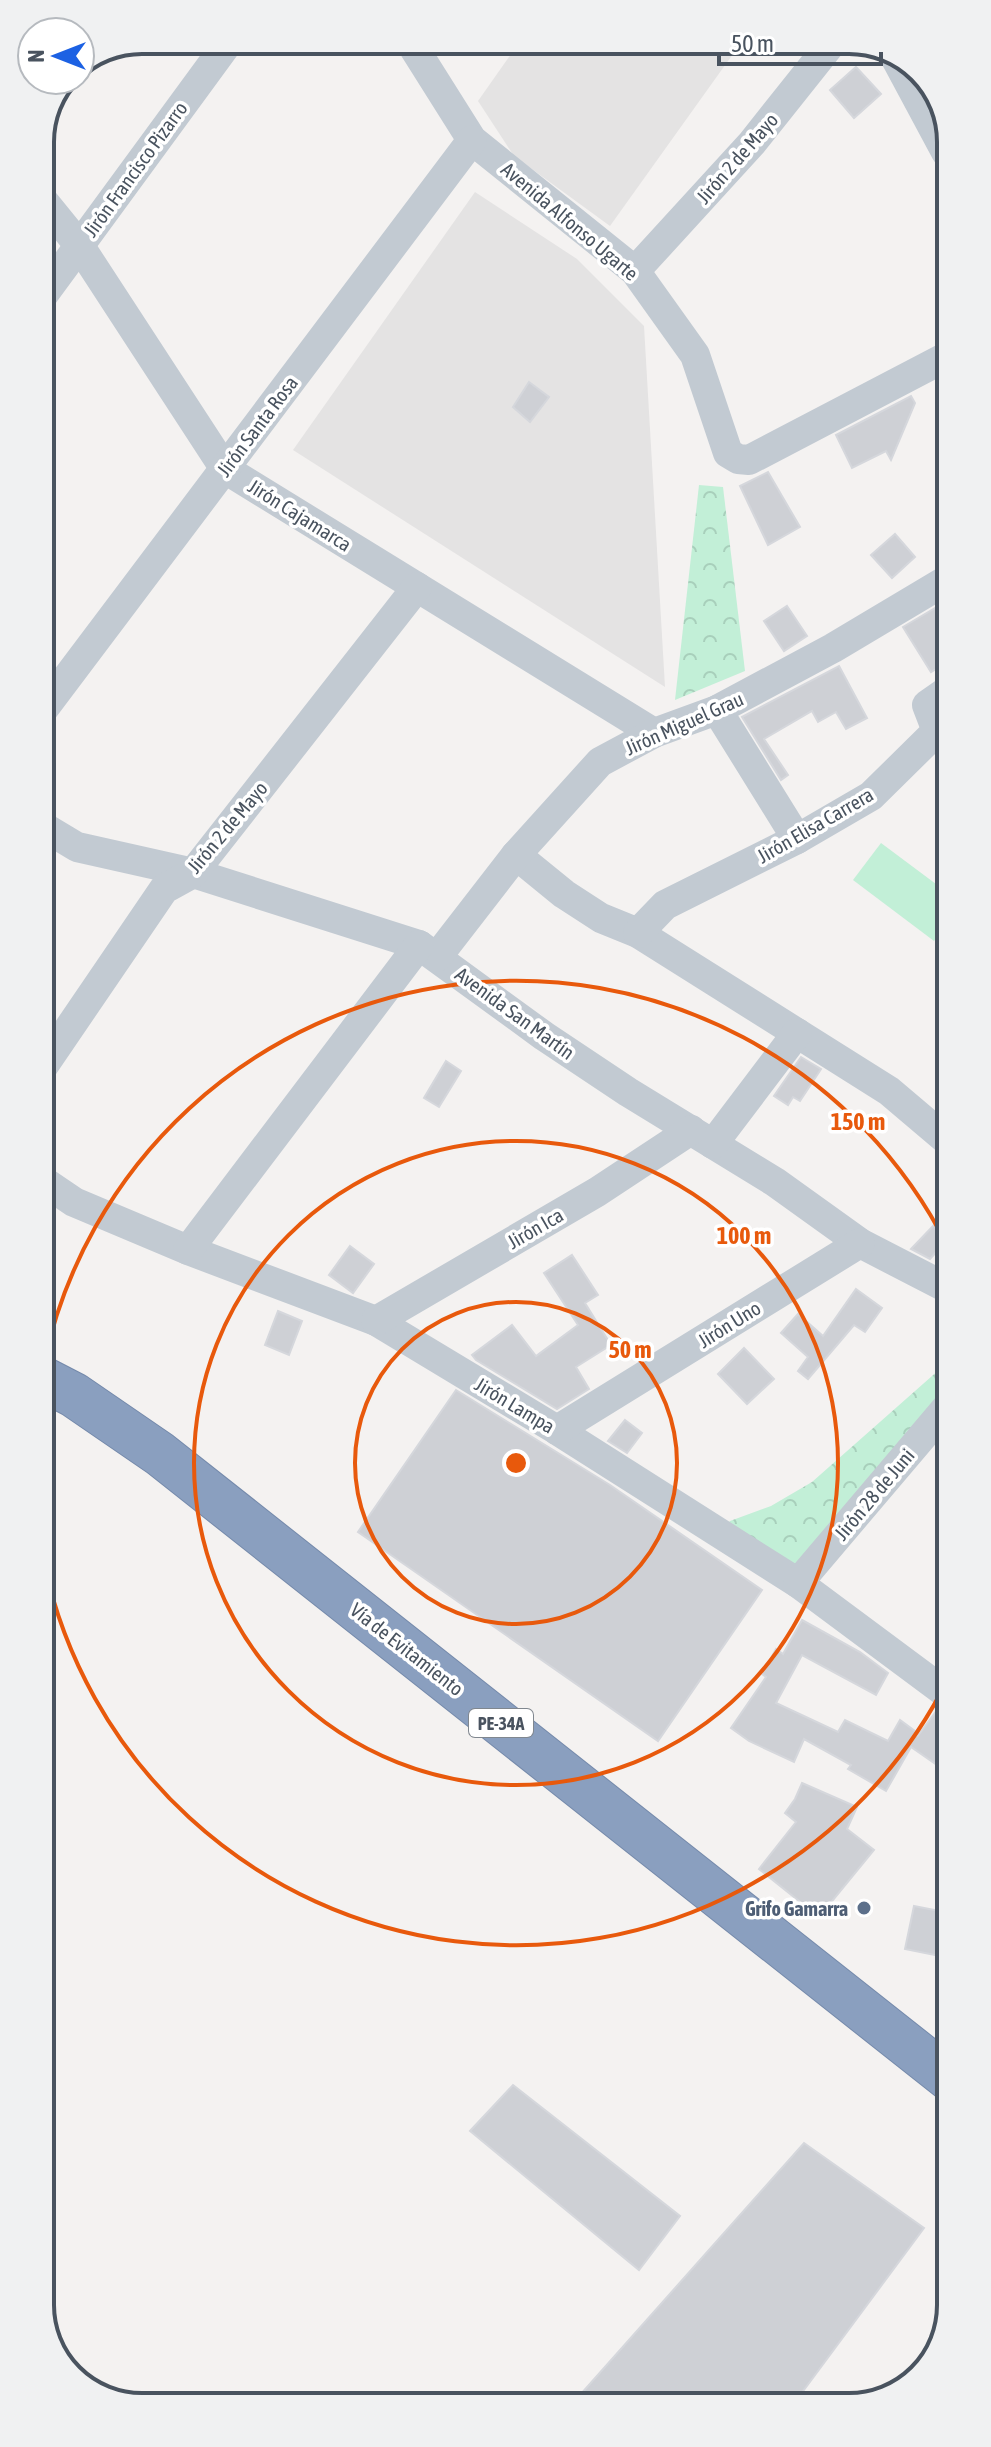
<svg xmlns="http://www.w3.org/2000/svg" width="991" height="2447" font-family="'Asap Condensed',sans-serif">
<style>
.education{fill:#e4e3e3}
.forest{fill:url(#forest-crowns)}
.garden{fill:#c2efd7}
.building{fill:#ced0d5;stroke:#d5d7dc;stroke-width:2}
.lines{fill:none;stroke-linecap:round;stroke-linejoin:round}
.highway-casing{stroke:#758aab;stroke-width:46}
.minor{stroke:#c2cad2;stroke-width:30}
.highway{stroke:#8a9fbf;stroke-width:44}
.ring{fill:none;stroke:#e8590c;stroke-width:4}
.service-dot{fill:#5c6f8a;stroke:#fff;stroke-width:3}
.labels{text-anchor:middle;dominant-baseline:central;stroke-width:7;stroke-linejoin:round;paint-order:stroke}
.shield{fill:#fff;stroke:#80878f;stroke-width:2}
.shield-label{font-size:18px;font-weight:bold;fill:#49535f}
.street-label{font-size:20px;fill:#49535f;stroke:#fff}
.service-label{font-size:20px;font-weight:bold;fill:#4e5e75;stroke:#fff;text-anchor:end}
.rim{fill:none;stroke:#49535f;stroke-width:4}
.centre{fill:#e8590c;stroke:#fff;stroke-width:4}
.ring-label{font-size:24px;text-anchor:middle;font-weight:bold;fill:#e8590c;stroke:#fff;stroke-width:7;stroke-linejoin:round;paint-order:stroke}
</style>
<defs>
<pattern id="forest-crowns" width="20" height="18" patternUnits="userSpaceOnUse" patternTransform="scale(2)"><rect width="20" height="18" fill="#c2efd7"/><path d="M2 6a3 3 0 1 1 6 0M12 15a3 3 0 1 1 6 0" fill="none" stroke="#a8cfbb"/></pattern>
</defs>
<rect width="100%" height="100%" fill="#f4f2f1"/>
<!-- education -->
<g class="education">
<path d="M521,40h222l-133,186 -96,-70 -36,-55z"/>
<path d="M475,192l102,67 67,67 21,361 -372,-237z"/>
</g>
<!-- forest -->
<g class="forest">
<path d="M699,485l24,2 22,184 -70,29z"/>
<path d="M949,1361v39l-155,169 -70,-40 6,-8 41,-15 41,-24z"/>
</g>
<!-- garden -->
<path class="garden" d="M881,843l67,50v29l-14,19 -81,-61z"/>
<!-- building -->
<g class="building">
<path d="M856,67l25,27 -27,24 -24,-28z"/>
<path d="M529,382l20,15 -19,25 -17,-15z"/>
<path d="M911,396l4,7 -24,57 -5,-9 -34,17 -16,-33z"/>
<path d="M768,472l32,55 -32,18 -28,-59z"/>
<path d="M895,534l20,23 -23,21 -21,-23z"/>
<path d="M947,601v61l-16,10 -28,-45z"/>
<path d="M787,606l20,30 -23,15 -20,-30z"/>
<path d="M839,666l28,52 -21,11 -10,-17 -18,10 -6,-11 -48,28 24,36 -7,5 -39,-63z"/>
<path d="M801,1057l20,12 -21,32 -7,-4 -5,8 -14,-9z"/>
<path d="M446,1061l15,10 -22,36 -15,-9z"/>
<path d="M936,1223l12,12v4l-18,20 -19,-10z"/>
<path d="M350,1246l24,18 -21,29 -24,-18z"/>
<path d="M572,1255l26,40 -13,8 26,42 -35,22 13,22 -32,20 -81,-49 -4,-5 40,-30 24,31 42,-31 -34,-52z"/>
<path d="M856,1289l26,19 -17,24 -11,-7 -46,54 -10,-8 10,-14 -27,-24 17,-19 25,22z"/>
<path d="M278,1311l24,10 -13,34 -24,-10z"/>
<path d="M744,1348l30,31 -27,25 -29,-30z"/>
<path d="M456,1390l154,95 152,105 -104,151 -300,-209z"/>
<path d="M625,1420l17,13 -15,20 -19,-12z"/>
<path d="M802,1620l58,32 28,21 -12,22 -74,-40 -26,48 62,29 7,-12 43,21 12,-21 19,14 -2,3 20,-27 13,9v55l-39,-27 -25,44 -38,-22 3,-4 -47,-26 -10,23 -45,-21 -18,-13 35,-51 -4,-3 14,-25 7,5z"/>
<path d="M802,1783l55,24 -10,22 27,21 -55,67 -60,-48 37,-47 -11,-9 10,-14z"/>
<path d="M914,1906l36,7v45l-45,-9z"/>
<path d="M513,2085l167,131 -41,54 -169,-139z"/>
<path d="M804,2143l120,85 -129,174 -223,2z"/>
</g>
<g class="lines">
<!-- highway casing -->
<g class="highway-casing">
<path id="highway" d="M43,1379l31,16 86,59 790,625"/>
</g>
<!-- minor -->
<g class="minor">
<path d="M409,40l63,100 163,131 60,84 33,98 10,6 11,1 197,-103"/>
<path d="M894,55l52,97"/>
<path d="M40,197l39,48 146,224 429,264"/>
<path d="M635,271l117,-128 82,-103"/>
<path d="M41,298l189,-258"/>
<path d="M717,710l80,129"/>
<path d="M42,711l430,-571"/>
<path d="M42,826l35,21 116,26 226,72 125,91 84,56 147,90 85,61 89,46"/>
<path d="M516,855l48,39 37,24 37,15 251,158 59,50"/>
<path d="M638,933l27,-28 132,-66 74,-43 66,-65 -10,-26 20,-14"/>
<path d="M437,957l79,-102 84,-93 54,-29 63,-23 116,-62 114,-68"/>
<path d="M42,1068l122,-179 29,-16 224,-286"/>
<path d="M713,1144l84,-111"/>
<path d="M43,1181l31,21 114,48 188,71 181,109 241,153 152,113"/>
<path d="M188,1250l231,-305"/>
<path d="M376,1321l221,-129 94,-62"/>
<path d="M557,1430l303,-187"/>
<path d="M798,1583l151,-178"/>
</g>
<!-- highway -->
<use href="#highway" class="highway"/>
</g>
<!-- distance rings -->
<g class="ring">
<circle cx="516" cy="1463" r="161"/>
<circle cx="516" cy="1463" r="322"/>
<path d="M948 1679A483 483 0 0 1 44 1563M44 1363A483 483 0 0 1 948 1247"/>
</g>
<!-- markers -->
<circle class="service-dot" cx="864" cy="1908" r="8"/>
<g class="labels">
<!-- shield labels -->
<rect class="shield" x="469" y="1709" width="64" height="28" rx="6"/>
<g class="shield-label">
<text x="501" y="1723">PE-34A</text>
</g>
<!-- street labels -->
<g class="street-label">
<text transform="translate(737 158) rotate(-49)">Jirón 2 de Mayo</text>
<text transform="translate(135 169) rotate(-54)">Jirón Francisco Pizarro</text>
<text transform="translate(570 221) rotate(40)">Avenida Alfonso Ugarte</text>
<text transform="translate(257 426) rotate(-53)">Jirón Santa Rosa</text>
<text transform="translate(300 515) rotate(32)">Jirón Cajamarca</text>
<text transform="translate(684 723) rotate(-24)">Jirón Miguel Grau</text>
<text transform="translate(815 825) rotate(-30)">Jirón Elisa Carrera</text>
<text transform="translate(227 827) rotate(-50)">Jirón 2 de Mayo</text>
<text transform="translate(515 1013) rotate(36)">Avenida San Martín</text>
<text transform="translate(535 1228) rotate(-30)">Jirón Ica</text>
<text transform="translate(729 1324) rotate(-32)">Jirón Uno</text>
<text transform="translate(515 1405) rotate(31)">Jirón Lampa</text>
<text transform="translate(874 1494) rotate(-50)">Jirón 28 de Juni</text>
<text transform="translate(407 1649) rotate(38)">Vía de Evitamiento</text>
</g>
<!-- service labels -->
<g class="service-label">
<text x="848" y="1908">Grifo Gamarra</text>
</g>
</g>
<!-- crop -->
<path d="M0 0H991V2447H0ZM142 54H849A88 88 0 0 1 937 142V2305A88 88 0 0 1 849 2393H142A88 88 0 0 1 54 2305V142A88 88 0 0 1 142 54Z" fill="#f0f1f2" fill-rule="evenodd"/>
<path class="rim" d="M142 54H849A88 88 0 0 1 937 142V2305A88 88 0 0 1 849 2393H142A88 88 0 0 1 54 2305V142A88 88 0 0 1 142 54Z"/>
<circle cx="516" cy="1463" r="12" class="centre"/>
<g class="ring-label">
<text x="858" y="1130">150 m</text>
<text x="744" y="1244">100 m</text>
<text x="630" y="1358">50 m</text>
</g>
<!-- north arrow -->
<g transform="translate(56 56) rotate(270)"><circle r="38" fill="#ffffff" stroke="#b6babf" stroke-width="2"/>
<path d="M0-6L14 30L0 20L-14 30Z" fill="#1c61e3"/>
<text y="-12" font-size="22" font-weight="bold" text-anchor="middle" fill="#49535f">N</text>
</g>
<!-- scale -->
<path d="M719 52v12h162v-12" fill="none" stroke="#49535f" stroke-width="4"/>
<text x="731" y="52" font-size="24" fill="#49535f" stroke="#ffffff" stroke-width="6" paint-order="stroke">50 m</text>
</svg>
